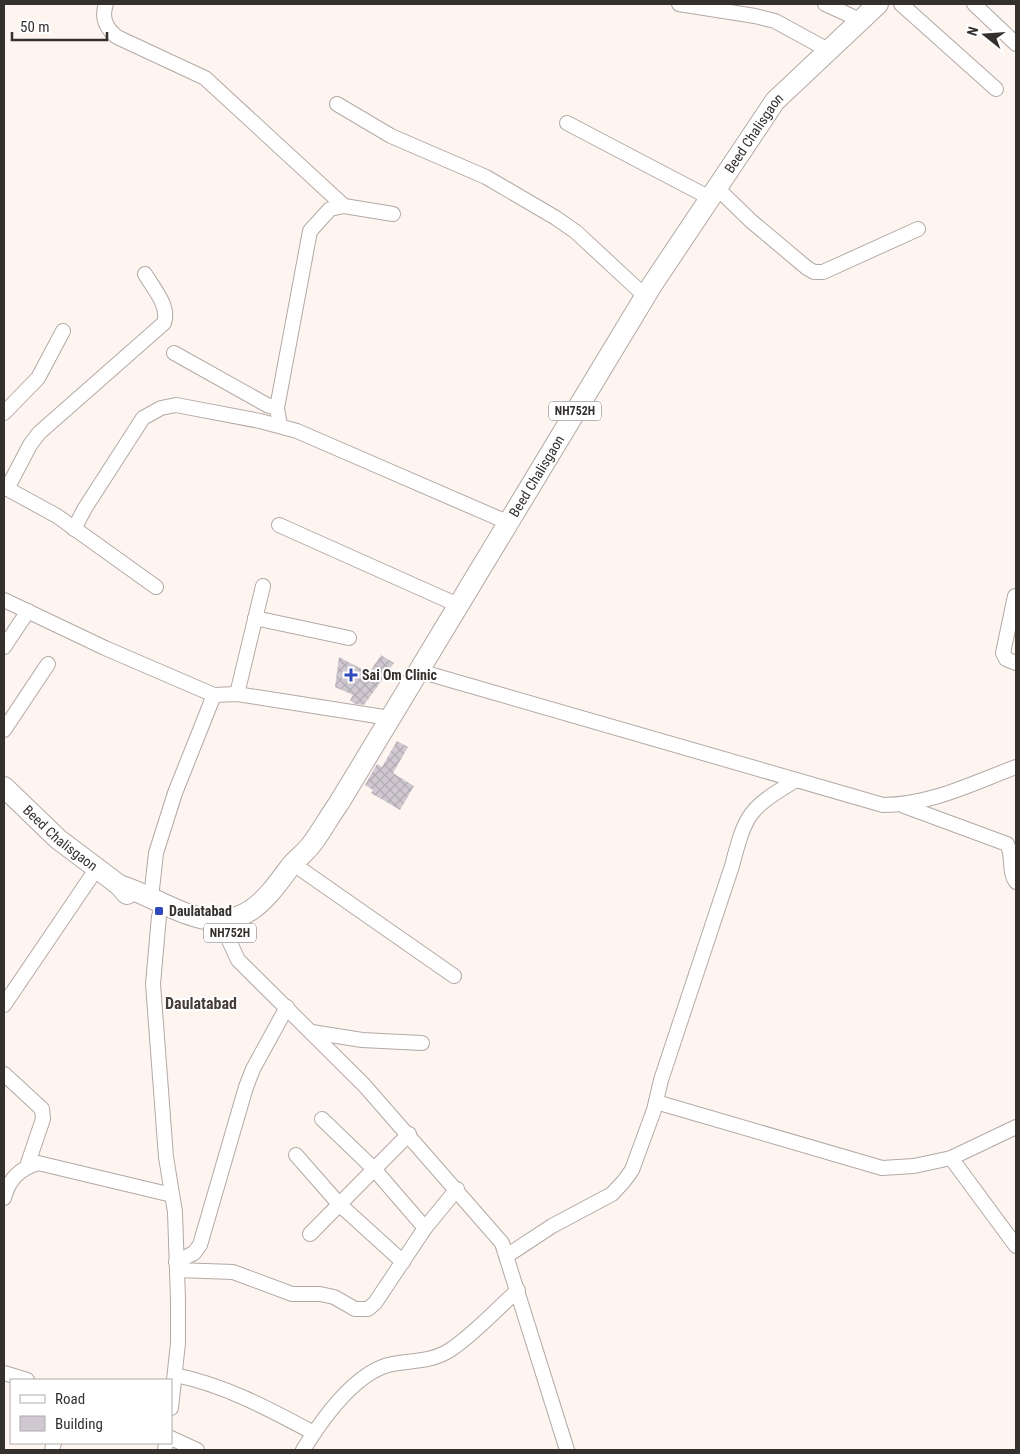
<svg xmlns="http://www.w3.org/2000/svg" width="1020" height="1454" font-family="'Roboto Condensed',sans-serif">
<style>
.building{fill:url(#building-cross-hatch)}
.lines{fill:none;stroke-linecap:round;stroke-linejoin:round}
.minor-casing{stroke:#b3a9a4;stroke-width:16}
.highway-casing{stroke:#b3a9a4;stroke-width:22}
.minor{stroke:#fff;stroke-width:14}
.highway{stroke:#fff;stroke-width:20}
.poi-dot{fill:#304abb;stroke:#fff;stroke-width:2}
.labels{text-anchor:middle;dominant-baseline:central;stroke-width:4;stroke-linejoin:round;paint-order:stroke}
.shield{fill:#fff;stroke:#716e6d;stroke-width:1}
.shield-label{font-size:12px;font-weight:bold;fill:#34302e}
.street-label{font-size:14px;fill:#34302e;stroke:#fff}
.poi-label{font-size:14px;font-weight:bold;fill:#34302e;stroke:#fff;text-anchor:start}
.quarter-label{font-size:16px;font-weight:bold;fill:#453d39;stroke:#fff}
</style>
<defs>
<pattern id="building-cross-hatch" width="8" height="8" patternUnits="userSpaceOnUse" patternTransform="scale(1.25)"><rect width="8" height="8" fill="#cfc8d0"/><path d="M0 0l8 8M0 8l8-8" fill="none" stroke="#b2acb3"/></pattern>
</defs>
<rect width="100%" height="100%" fill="#fef5f1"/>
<!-- building -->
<g class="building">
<path d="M381,655l13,8 -30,42 -9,-1 -5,-4 3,-5 -18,-8 4,-30 30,16z"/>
<path d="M397,741l11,6 -15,26 21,13 -14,24 -29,-17 2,-3 -8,-5 12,-21 5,3z"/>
</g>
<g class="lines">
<!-- minor casing -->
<g class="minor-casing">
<g id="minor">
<path d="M106,4c-5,14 0,24 11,33l88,41 139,128"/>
<path d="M679,4l76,12 20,5 53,29"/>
<path d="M825,4l35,16"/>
<path d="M901,4l95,85"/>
<path d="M974,4l42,40"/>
<path d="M337,104l54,32 95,41 70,41 20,14 69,64"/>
<path d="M567,123l143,75"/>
<path d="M717,188l34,33 56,47 7,4h9l95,-43"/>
<path d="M174,353l93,52 10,3"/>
<path d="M4,413l34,-35 25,-47"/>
<path d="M280,426l-3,-18 33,-177 20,-22 14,-3 49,8"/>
<path d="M4,487l53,29 99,71"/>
<path d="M7,489l23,-44 9,-12 125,-110c6,-17 -11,-35 -19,-49"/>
<path d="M279,525l179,80"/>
<path d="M74,529l11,-21 58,-90 18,-10 15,-3 84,16 37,10 210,91"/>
<path d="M1015,596l-12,57 3,6 10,4"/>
<path d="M4,600l101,48 109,47 23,-1 153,24"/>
<path d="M255,618l94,20"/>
<path d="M4,647l24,-36"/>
<path d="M419,671l464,134c47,0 90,-22 133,-38"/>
<path d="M237,694l26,-108"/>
<path d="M4,730l44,-66"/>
<path d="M904,806l103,38c7,12 1,27 9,38"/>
<path d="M302,870l152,106"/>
<path d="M151,898l5,-45 19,-60 39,-98"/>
<path d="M159,916l-6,68 13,173 9,55 3,88v43l-7,65"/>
<path d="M226,934l12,26 126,125 138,158 65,207"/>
<path d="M4,1005l93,-137"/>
<path d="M312,1032l50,8 60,3"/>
<path d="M4,1074l38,35 1,10 -16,47"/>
<path d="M656,1102l226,66 32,-2 37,-8 65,-31"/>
<path d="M322,1119l52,50 51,59"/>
<path d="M296,1155l43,49 64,58"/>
<path d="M951,1158l65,88"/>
<path d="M4,1198c5,-19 15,-29 34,-35l134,32"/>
<path d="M310,1234l99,-100"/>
<path d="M508,1255l44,-29 60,-32 12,-13 8,-11 22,-60 7,-30 71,-214c14,-54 17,-57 64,-86"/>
<path d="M176,1262l18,-9 6,-8 46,-158 7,-18 34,-62"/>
<path d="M177,1270l56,2 59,22h28l14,3 21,12h13l7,-6 50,-75 32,-39"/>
<path d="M4,1373l23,7"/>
<path d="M175,1375c50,10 94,34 139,58"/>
<path d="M171,1438l26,12"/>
<path d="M52,1450l2,-7"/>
<path d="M165,1450l1,-7"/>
<path d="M303,1450c18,-29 50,-75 85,-85 21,-5 42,-2 62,-15 21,-13 48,-42 68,-60"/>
</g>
</g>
<!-- highway casing -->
<g class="highway-casing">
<g id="highway">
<path id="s1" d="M4,787l54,52 61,46 8,9"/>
<path id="s2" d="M119,885c27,8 51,25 78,32 47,13 68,-16 93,-50 6,-8 15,-14 21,-22 10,-13 18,-28 28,-42l313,-518 123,-184 103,-97"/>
</g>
</g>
<!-- minor -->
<use href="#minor" class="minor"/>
<!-- highway -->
<use href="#highway" class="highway"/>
</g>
<!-- markers -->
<g class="poi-dot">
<path d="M348.5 667.5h5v5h5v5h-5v5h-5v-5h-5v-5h5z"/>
<rect x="154" y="906" width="10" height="10" rx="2.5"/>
</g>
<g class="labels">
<!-- shield labels -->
<g class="shield">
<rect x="549" y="401.5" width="52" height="19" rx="4"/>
<rect x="204" y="923.5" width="52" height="19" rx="4"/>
</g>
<g class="shield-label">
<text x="575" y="411">NH752H</text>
<text x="230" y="933">NH752H</text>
</g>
<!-- street labels -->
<g class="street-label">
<text stroke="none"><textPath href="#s2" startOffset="1068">Beed Chalisgaon</textPath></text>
<text stroke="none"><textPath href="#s2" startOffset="662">Beed Chalisgaon</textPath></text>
<text stroke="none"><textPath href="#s1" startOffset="76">Beed Chalisgaon</textPath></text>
</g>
<!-- poi labels -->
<g class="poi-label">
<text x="362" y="675">Sai Om Clinic</text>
<text x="169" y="911">Daulatabad</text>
</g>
<!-- quarter labels -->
<g class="quarter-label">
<text x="201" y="1003">Daulatabad</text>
</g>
</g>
<!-- border -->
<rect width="1020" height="1454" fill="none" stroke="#34302e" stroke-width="10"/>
<!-- legend -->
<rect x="10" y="1379" width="162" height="65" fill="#ffffff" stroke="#aeacab"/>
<rect x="20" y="1395" width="25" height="8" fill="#ffffff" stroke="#aeacab"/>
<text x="55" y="1404" font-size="15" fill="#34302e">Road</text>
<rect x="20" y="1416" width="25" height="15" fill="#cfc8d0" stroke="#aeacab"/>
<text x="55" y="1429" font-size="15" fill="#34302e">Building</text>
<!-- north arrow -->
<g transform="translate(985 35) rotate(287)" stroke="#ffffff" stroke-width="4" paint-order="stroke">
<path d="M0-4L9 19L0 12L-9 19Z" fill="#34302e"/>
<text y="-8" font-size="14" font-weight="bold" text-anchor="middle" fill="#34302e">N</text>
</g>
<!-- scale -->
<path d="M12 32v8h95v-8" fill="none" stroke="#34302e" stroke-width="2.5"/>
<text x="20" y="32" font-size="15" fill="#34302e" stroke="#ffffff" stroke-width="4" paint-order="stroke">50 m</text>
</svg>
